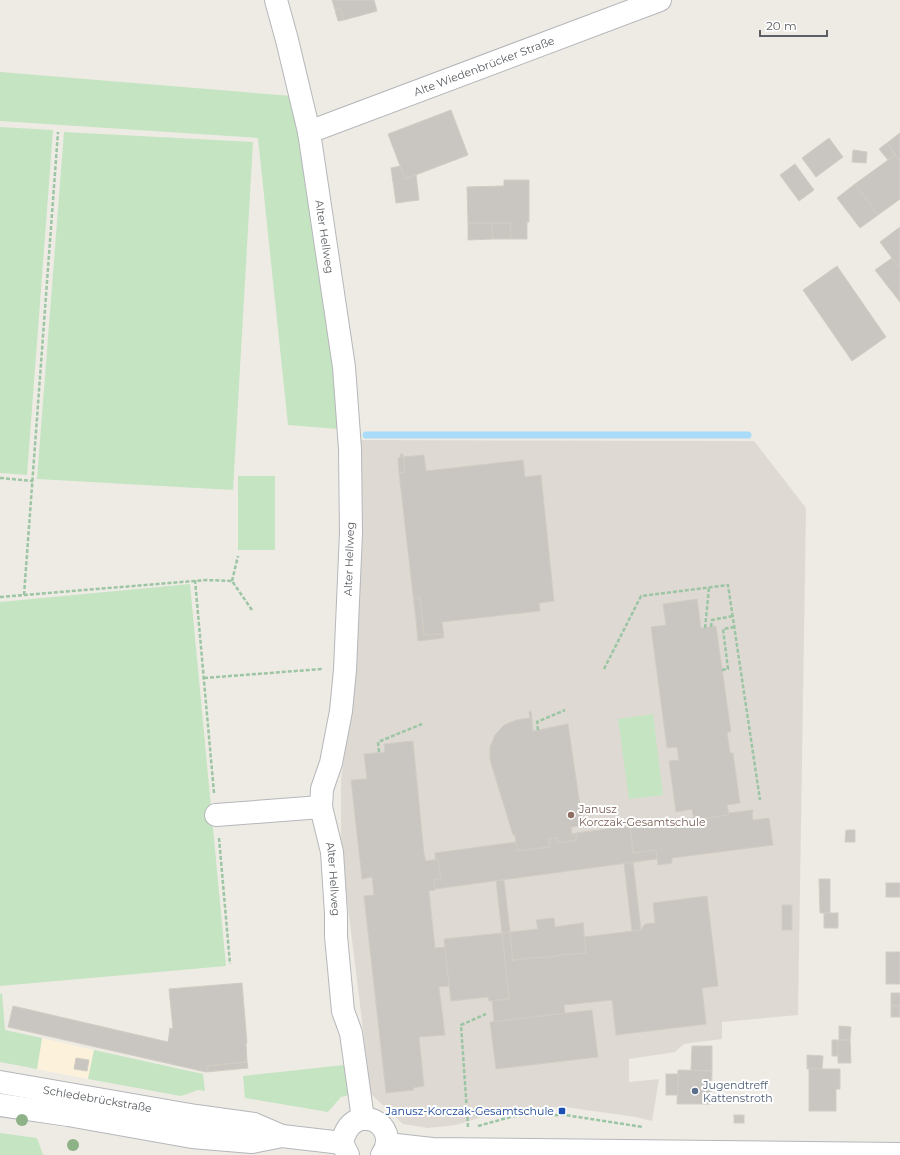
<svg xmlns="http://www.w3.org/2000/svg" width="900" height="1155" font-family="Montserrat,sans-serif">
<style>
.commercial{fill:#fcf2dc}
.education{fill:#dedad3}
.green{fill:#c5e4c2}
.lines{fill:none;stroke-linecap:round;stroke-linejoin:round}
.stream{stroke:#a9dcf9;stroke-width:7}
.building{fill:#c9c6c2;stroke:#d2ccc3}
.minor-casing{stroke:#b5b7ba;stroke-width:24}
.path{stroke:#9cc5a4;stroke-width:2.5;stroke-dasharray:4 2;stroke-linecap:butt}
.minor{stroke:#fff;stroke-width:22}
.tree{fill:#8db287}
.education-dot{fill:#8d6e63;stroke:#fff;stroke-width:1.5}
.service-dot{fill:#5c6f8a;stroke:#fff;stroke-width:1.5}
.transit-dot{fill:#1a4fb4;stroke:#fff;stroke-width:1.5}
.labels{text-anchor:middle;dominant-baseline:central;stroke-width:4;stroke-linejoin:round;paint-order:stroke}
.street-label{font-size:11px;fill:#5c6064;stroke:#fff}
.education-label{font-size:11px;fill:#785e54;stroke:#fff;text-anchor:start}
.service-label{font-size:11px;fill:#4e5e75;stroke:#fff;text-anchor:start}
.transit-label{font-size:11px;fill:#164399;stroke:#fff;text-anchor:end}
</style>
<rect width="100%" height="100%" fill="#eeebe4"/>
<!-- commercial -->
<path class="commercial" d="M42,1038l52,12 -6,29 -51,-10z"/>
<!-- education -->
<path class="education" d="M360,440l394,1 52,67 -8,507 -76,7v17l-38,5 -9,8 -46,7v23l30,-3 -7,42 -16,-4 -71,-10 -57,2 -52,16 -28,3 -25,-4 -32,-30 -30,-244v-71l10,-69z"/>
<!-- green -->
<g class="green">
<path d="M0,72l292,24 10,44 31,227 5,62 -50,-4 -30,-287 -258,-17z"/>
<path d="M0,127l53,3 -26,345 -27,-2z"/>
<path d="M64,132l189,10 -20,348 -196,-11z"/>
<rect x="238" y="476" width="37" height="74"/>
<path d="M190,584l36,382 -226,20v-384z"/>
<path d="M653,714l10,81 -34,4 -11,-80z"/>
<path d="M2,993l3,37 37,8 -5,31 -37,-7v-68z"/>
<path d="M94,1050l109,24 2,17 -7,-1 -17,6 -93,-17z"/>
<path d="M344,1065l5,30 -8,2 -13,15 -83,-14 -2,-22z"/>
<path d="M0,1133l37,5 6,17h-43z"/>
</g>
<g class="lines">
<!-- stream -->
<path class="stream" d="M366,435h382"/>
</g>
<!-- building -->
<g class="building">
<path d="M332,0h42l3,11 -33,9 -4,-12 -5,2z"/>
<path d="M340,8l4,12 -6,1 -3,-11z"/>
<path d="M451,110l17,45 -63,24 -17,-45z"/>
<path d="M900,133v28l-13,-18z"/>
<path d="M829,138l14,19 -27,20 -14,-19z"/>
<path d="M887,143l8,12 -7,5 -9,-11z"/>
<path d="M853,150l14,2 -1,11 -14,-1z"/>
<path d="M895,155l5,6v38l-22,16 -23,-31z"/>
<path d="M795,164l19,26 -15,11 -19,-26z"/>
<path d="M400,166l5,13 11,-4 3,25 -23,3 -5,-35z"/>
<path d="M504,180h25v42h-2v17h-16l-1,-16h-42l-1,-36 37,-1z"/>
<path d="M855,184l23,31 -18,13 -23,-30z"/>
<path d="M468,223h24l1,16 -25,1z"/>
<path d="M492,223h18l1,16h-18z"/>
<path d="M900,227v42l-20,-27z"/>
<path d="M892,258l8,11v33l-25,-32z"/>
<path d="M837,266l49,71 -34,24 -49,-71z"/>
<path d="M400,454h3l2,18 -3,1z"/>
<path d="M424,455l2,16 97,-11 2,17 16,-2 13,126 -15,2 1,8 -98,11 2,16h-1l-1,-4 -18,1 -4,-37 -6,1 1,13 -16,-139 6,-1 -2,-15z"/>
<path d="M403,457l2,15 -6,1 -1,-15z"/>
<path d="M420,598l4,37 18,-1 1,4 -25,3 -4,-42z"/>
<path d="M697,599l4,29 15,-2 15,106h-4l3,21h3l7,50 -13,2 2,10 -35,5 -2,-11 -16,3 -7,-51 10,-1 -2,-13 -10,1 -16,-121 15,-2 -3,-21z"/>
<path d="M531,711l2,20 35,-7 15,102 -12,1 1,7 4,-1v7l-18,3 -1,-5 -8,1 1,8 -33,4 -2,-16h-2l-23,-75v-13l5,-12 9,-10 12,-5 14,-2 -1,-6z"/>
<path d="M413,741l11,113 2,7 12,-2 3,20h-7l1,11 -6,1 6,57 10,-1 4,39 -10,1 6,48 -26,2 5,49 -11,2 1,2 -28,3 -22,-197 10,-1 -2,-18 -10,2 -11,-99 16,-1 -3,-25 21,-2 -1,-8z"/>
<path d="M753,810v2h-1l1,8 16,-2 4,27 -101,13v5l-14,2 -2,-15 -23,3 -3,-27 63,-8 1,2 35,-5v-2z"/>
<path d="M630,826l3,27 23,-3 1,9 -222,30 -1,-10h7l-3,-20 -3,1v-7l81,-11 1,9 33,-4 -1,-8 8,-1 1,5 18,-3v-7z"/>
<path d="M846,830h9v12h-10z"/>
<path d="M633,862l8,68 -9,1 -8,-67z"/>
<path d="M819,879h11v34h-10z"/>
<path d="M504,880l6,52 -8,1 -6,-52z"/>
<rect x="886" y="883" width="14" height="14"/>
<path d="M707,896l11,90 -16,2 4,36 -90,11 -4,-35 -48,5 1,9 -71,8 -2,-22 17,-1 -7,-66 8,-1 3,29 1,-1 27,-3v1l18,-2 -1,-1 28,-2 -2,-16 57,-7 4,-6 10,-1 -2,-20z"/>
<rect x="782" y="905" width="10" height="25"/>
<rect x="824" y="913" width="14" height="15"/>
<path d="M554,918l1,9 27,-4 1,-1 3,31 -28,2 1,1 -18,2v-1l-27,3 -1,1 -3,-30 1,1 27,-3 -2,-9z"/>
<path d="M502,933l7,66 -20,2 -1,-4 -37,4 -7,-62z"/>
<rect x="886" y="952" width="14" height="32"/>
<path d="M242,983l5,60h-1l1,19 -39,4 -2,6 -198,-45 5,-21 155,36 2,-14 3,1 -4,-40z"/>
<rect x="891" y="993" width="9" height="13"/>
<rect x="891" y="1006" width="9" height="11"/>
<path d="M592,1010l6,47 -102,12 -6,-47z"/>
<path d="M839,1026l12,1 -1,13h-11z"/>
<rect x="832" y="1040" width="6" height="16"/>
<path d="M838,1040h12l1,23h-13z"/>
<path d="M692,1046h20v25l-21,-1z"/>
<path d="M807,1055l16,1 -1,13h-15z"/>
<path d="M76,1058l13,2 -2,11 -13,-2z"/>
<path d="M247,1062l1,6 -42,4 2,-6z"/>
<path d="M809,1069h31v20h-4v22h-27z"/>
<path d="M678,1070l34,1 -1,33h-34z"/>
<rect x="666" y="1074" width="12" height="21"/>
<rect x="734" y="1115" width="10" height="8"/>
</g>
<g class="lines">
<!-- minor casing -->
<g class="minor-casing">
<g id="minor">
<path id="s1" d="M276,0l11,40 22,92 35,235 6,82 1,84 -6,137 -4,41 -10,52 -9,26 -1,18 11,45 4,62v22l7,75 8,22 12,86"/>
<path id="s2" d="M309,132l351,-132"/>
<path d="M216,815l105,-8"/>
<path id="s3" d="M0,1082l196,34 58,8 28,12 60,7"/>
<path d="M0,1105l68,10 124,22 60,5 30,-6"/>
<path d="M387,1144l45,5 468,5"/>
<path d="M348,1155l-6,-12c10,-46 61,-18 40,12"/>
</g>
</g>
<!-- path -->
<g class="path">
<path d="M0,478l33,3"/>
<path d="M195,580l19,213"/>
<path d="M232,581l6,-25"/>
<path d="M24,595l34,-463"/>
<path d="M0,597l206,-17 26,1 20,29"/>
<path d="M711,627l1,-7 21,-4"/>
<path d="M705,628l4,-40"/>
<path d="M604,669l37,-73 87,-11 32,215"/>
<path d="M722,670l6,-1 -5,-40 12,-2"/>
<path d="M204,678l118,-9"/>
<path d="M538,730l-1,-8 28,-12"/>
<path d="M379,752l-1,-10 44,-18"/>
<path d="M219,838l11,126"/>
<path d="M478,1126l36,-10 51,-1 78,12"/>
<path d="M468,1127l-7,-102 25,-11"/>
</g>
<!-- minor -->
<use href="#minor" class="minor"/>
</g>
<!-- trees -->
<g class="tree">
<circle cx="22" cy="1120" r="6"/>
<circle cx="73" cy="1145" r="6"/>
</g>
<!-- markers -->
<circle class="education-dot" cx="571" cy="815" r="4"/>
<circle class="service-dot" cx="695" cy="1091" r="4"/>
<rect class="transit-dot" x="558" y="1107" width="8" height="8" rx="2"/>
<g class="labels">
<!-- street labels -->
<g class="street-label">
<text stroke="none"><textPath href="#s2" startOffset="187">Alte Wiedenbrücker Straße</textPath></text>
<text stroke="none"><textPath href="#s1" startOffset="242">Alter Hellweg</textPath></text>
<text transform="translate(349 559) rotate(-88)">Alter Hellweg</text>
<text stroke="none"><textPath href="#s1" startOffset="890">Alter Hellweg</textPath></text>
<text stroke="none"><textPath href="#s3" startOffset="99">Schledebrückstraße</textPath></text>
</g>
<!-- education labels -->
<g class="education-label">
<text x="579" y="809">Janusz<tspan x="579" dy="13">Korczak-Gesamtschule</tspan></text>
</g>
<!-- service labels -->
<g class="service-label">
<text x="703" y="1085">Jugendtreff<tspan x="703" dy="13">Kattenstroth</tspan></text>
</g>
<!-- transit labels -->
<g class="transit-label">
<text x="554" y="1111">Janusz-Korczak-Gesamtschule</text>
</g>
</g>
<!-- scale -->
<path d="M760 30v6h67v-6" fill="none" stroke="#5c6064" stroke-width="2"/>
<text x="766" y="30" font-size="12" fill="#5c6064" stroke="#ffffff" stroke-width="3" paint-order="stroke">20 m</text>
</svg>
